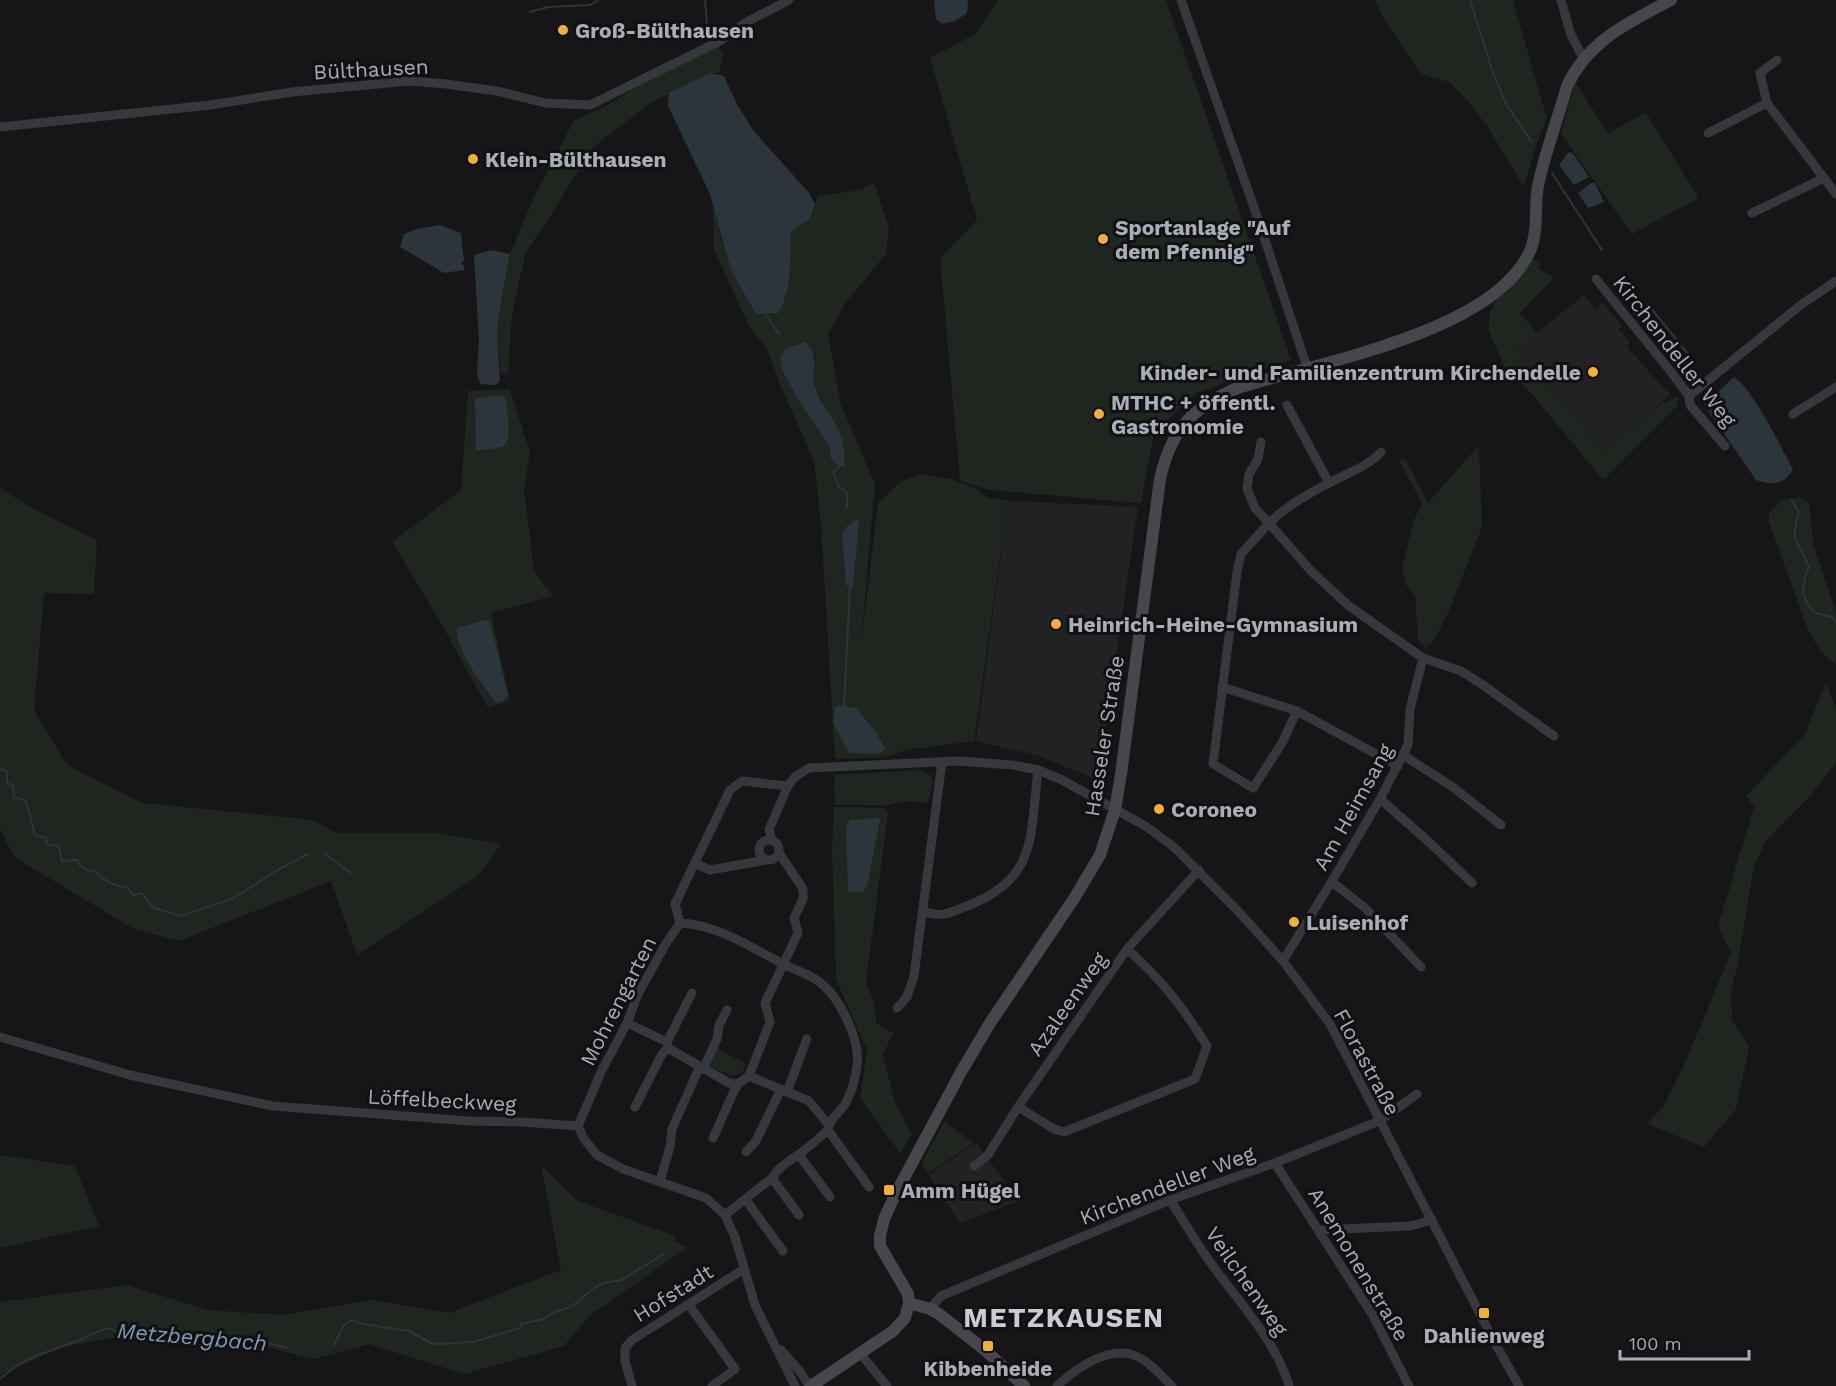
<svg xmlns="http://www.w3.org/2000/svg" width="1836" height="1386" font-family="'Work Sans',sans-serif">
<style>
.built{fill:#222225}
.green{fill:#1e261f;fill-rule:evenodd}
.water{fill:#2c353c}
.lines{fill:none;stroke-linecap:round;stroke-linejoin:round}
.stream{stroke:#2c353c;stroke-width:2}
.street{stroke:#37383d;stroke-width:9}
.secondary{stroke:#45474d;stroke-width:12}
.poi-dot{fill:#f2b134;stroke:#111113;stroke-width:2}
.labels{text-anchor:middle;dominant-baseline:central;stroke-width:6;stroke-linejoin:round;paint-order:stroke}
.poi-label{font-size:21px;font-weight:bold;fill:#a8adb8;stroke:#111113;text-anchor:start}
.street-label{font-size:21px;fill:#a8adb8;stroke:#111113}
.water-label{font-size:22px;font-style:italic;fill:#7f9bb3;stroke:#111113}
.district-label{font-size:27px;font-weight:bold;letter-spacing:1.5px;fill:#c9ccd4;stroke:#111113}
</style>
<rect width="100%" height="100%" fill="#161618"/>
<!-- built -->
<g class="built">
<path d="M1584,295l11,14 8,-6 19,23 -4,2 11,14 -1,6 42,47 -66,56 -87,-102z"/>
<path d="M1008,501l130,6 -40,273 -62,-25 -60,-14z"/>
<path d="M976,1143l43,58 -59,22 -32,-48z"/>
</g>
<!-- green -->
<g class="green">
<path d="M998,0h168l125,360 -95,33 -42,40 -13,70 -152,-13 -29,-9 -20,-223 37,-38 -47,-162 45,-24z"/>
<path d="M1375,0h138l34,119 -11,25 -12,43 -35,-58 -21,-28 -19,-19 -28,-8 -37,-55z"/>
<path d="M714,37l9,17 -4,19h-9l-59,30 -59,45 -45,74 -21,29 -14,63 -4,60 -7,-1 -4,-40 3,-26 10,-53 24,-57 40,-77 31,-13z"/>
<path d="M1575,82l33,51 38,-20 53,85 -67,36 -71,-100z"/>
<path d="M874,182l15,47 -3,25 -40,48 -18,33 13,69 34,81 -14,158 17,-140 22,-21 21,-8 30,5 25,10 11,9 21,3 -34,240 -68,9 -21,7 -50,2 -14,-234 -7,-64 -35,-79 -11,-32 -18,-22 -36,-78 -1,-49 8,36 35,77 22,-1 8,-15 5,-66 19,-13 8,-23 43,-6zM805,342l10,15 -2,13 2,17 9,19 13,59 -6,-6 -2,-14 -27,-39 -13,-24 -7,-12 -2,-12 6,-10z"/>
<path d="M1531,260l9,1 -1,8 15,9 -34,35 17,20 -20,17 87,101 58,-48 17,-7 -3,11 -73,73 -71,-86 -28,-28 -15,-35v-16l9,-19z"/>
<path d="M510,389l20,64 -6,35 10,83 19,25 -62,17 19,88 -22,7 -46,-83 -50,-83 69,-52 7,-99z"/>
<path d="M1479,445l3,82 -34,86 -15,29 -7,6 -8,-7 -3,-46 -9,-10 -4,-16 12,-49 8,-17 -24,-44 8,1 22,43z"/>
<path d="M0,488l37,23 60,29 -3,54 -50,-1 -10,117 33,55 76,38 170,17 23,13h101l64,11 -23,32 -121,79 -26,-74 -152,60 -45,-12 -120,-72 -14,-28z"/>
<path d="M1799,497l10,7 4,39 23,70v52l-16,-14 -12,-21 -39,-108v-10l14,-12z"/>
<path d="M1826,682l10,27v54l-26,33 -44,45 -12,25 -16,97 -7,28 1,29 17,27 -13,62 -32,38 -57,-23 16,-17 20,-40 48,-114 -13,-27 36,-119 -8,-11 59,-62z"/>
<path d="M921,770l9,5 3,7 -5,21 -23,-2 -16,4h-54l-1,-30z"/>
<path d="M834,807l50,1 4,4 -22,171c7,13 10,25 10,40l17,10 -10,22 12,47 17,33 -12,18 -40,-55 7,-48 -31,-71 -4,-129z"/>
<path d="M717,1048l29,16 -4,9 -10,3 -23,-10z"/>
<path d="M944,1122l30,21 -46,30 -7,-9z"/>
<path d="M0,1155l75,11 24,60 -99,22z"/>
<path d="M541,1165l37,36 98,35 -3,5 15,6 -99,69 -25,30 -100,28 -95,-30 -55,15 -83,-21 -57,2 -66,-2 -45,9 -60,26 -3,4v-75l127,-17 81,25 74,5 90,-15 77,13 112,-43z"/>
</g>
<!-- water -->
<g class="water">
<path d="M934,0h34l-1,13 -12,8 -13,3 -6,-5z"/>
<path d="M710,73l14,3 14,30 15,24 56,63 6,11 -5,15 -19,13c-1,29 1,56 -12,81l-23,1 -25,-44 -21,-76 -42,-88 1,-13z"/>
<path d="M1572,152l17,25 -15,8 -15,-20 9,-12z"/>
<path d="M1591,183h4l9,19 -16,6 -10,-15z"/>
<path d="M440,225l21,8 3,28 -3,2 3,3v4l-20,3 -44,-26 4,-13 13,-5z"/>
<path d="M491,250l19,4 -10,53 -3,26 3,48 -4,4 -16,-1 -3,-12 2,-31 -5,-86z"/>
<path d="M805,342c15,13 6,28 10,45 5,17 18,30 25,46 4,11 4,23 5,34l-8,-2 -6,-6 -2,-14 -27,-39 -20,-36 -2,-12 6,-10z"/>
<path d="M1734,377c19,12 47,70 59,92 -7,15 -22,17 -37,11l-52,-75z"/>
<path d="M503,395l3,5c1,15 7,35 -3,47l-27,4 -1,-51 3,-2z"/>
<path d="M859,519l-6,69 -7,-3 -4,-51 5,-8z"/>
<path d="M484,620l6,2 18,73 -4,5 -8,3c-12,-17 -42,-54 -39,-75z"/>
<path d="M844,706l12,2 19,23 10,17 -6,6 -30,-1 -16,-30 2,-16z"/>
<path d="M878,818l2,2 -13,66 -5,7 -14,-2 -2,-64 4,-7z"/>
</g>
<g class="lines">
<!-- stream -->
<g class="stream">
<path d="M705,0l3,37"/>
<path d="M1470,0l23,73 13,31 25,37"/>
<path d="M530,12l18,-5 42,-2 8,-5"/>
<path d="M1552,173l50,77"/>
<path d="M1651,308l45,56"/>
<path d="M764,312l15,22"/>
<path d="M839,465l-1,4 -5,3 6,15 8,5v16"/>
<path d="M1791,499l8,13c-10,30 0,29 10,55 -8,18 -9,31 6,46l17,4 4,5"/>
<path d="M844,706l6,-120"/>
<path d="M0,769l7,2v12l6,2 1,12 12,4 9,34 11,3 2,7 11,1 3,15 16,-1 2,6 8,5 6,-1c11,11 18,16 33,17l6,8 8,-2 13,15 27,8 51,-17 49,-31 27,-14"/>
<path d="M325,854l27,20"/>
<path d="M334,1345l10,-20 7,-5 12,4 46,7 22,12 7,1 35,-2 47,-14 1,-4 23,-5 10,-7 17,-5 23,-19 10,-5 17,-3 43,-26"/>
<path d="M0,1379c23,-22 51,-28 80,-39 11,-5 17,-10 30,-12l5,3 139,8 33,9"/>
</g>
<!-- street -->
<g class="street">
<path d="M1181,0l76,216 50,151"/>
<path d="M1561,0l10,35 12,23"/>
<path d="M1777,60l-17,13 7,30 69,91"/>
<path d="M0,127l210,-22 82,-13 118,-11 36,3 51,7 48,12 45,2 130,-64 23,-17 46,-24"/>
<path d="M1708,133l59,-30"/>
<path d="M1752,213l72,-35"/>
<path d="M1596,279l75,93 18,24 1,9 35,41"/>
<path d="M1689,396l113,-92 34,-23"/>
<path d="M1287,405l42,78"/>
<path d="M1793,414l43,-27"/>
<path d="M1381,452c-13,14 -27,18 -44,27 -24,12 -48,25 -68,44l42,48 38,35 74,52 38,13 22,14 71,51"/>
<path d="M1222,687l75,24 -15,32 -29,45 -40,-24 24,-192 4,-18 28,-31 -14,-15 -8,-19 2,-15 9,-15 3,-17"/>
<path d="M1297,711l101,55"/>
<path d="M1403,755l51,33 47,37"/>
<path d="M1380,799l48,42 44,42"/>
<circle cx="769" cy="850" r="10"/>
<path d="M772,840l-3,-11 19,-43 7,-9 14,-9 149,-7 55,4 25,5 24,10 85,47 28,21 63,63 45,50 47,63 164,317 25,45"/>
<path d="M696,864l14,6 56,-10"/>
<path d="M1332,882l32,25 57,60"/>
<path d="M924,911c15,8 28,1 43,-5 71,-27 63,-70 71,-136"/>
<path d="M680,923l-5,-19 55,-114 12,-9 46,5"/>
<path d="M1283,961l55,-90 42,-72 28,-54 2,-36 13,-51"/>
<path d="M897,1008l10,-11 7,-21 28,-214"/>
<path d="M627,1023l40,19 1,6 61,35 9,1 11,-8 60,25 19,23"/>
<path d="M0,1037l130,38 143,31 196,15 53,1 56,4 6,13 13,16 26,14 83,29 19,17 10,22 20,68 40,81"/>
<path d="M667,1042l25,-49"/>
<path d="M703,1069l14,-30 2,-14 8,-15"/>
<path d="M749,1076l21,-54 -5,-19 33,-70 -4,-15 9,-19v-10l-24,-36"/>
<path d="M787,1091c8,-17 12,-34 20,-52"/>
<path d="M635,1107l27,-53 6,-6"/>
<path d="M1018,1107l36,22 10,3 131,-53 12,-33c-25,-40 -45,-66 -80,-97"/>
<path d="M578,1126l23,-54 26,-49 11,-29 27,-49 15,-22c39,2 72,25 105,42 11,5 23,9 33,16 21,14 43,60 39,84 -1,13 -6,29 -12,39 -6,10 -16,15 -17,26 -9,8 -18,16 -27,23 -11,8 -22,13 -29,25l-47,37"/>
<path d="M828,1130l41,57"/>
<path d="M713,1138c9,-18 15,-36 25,-54"/>
<path d="M746,1152l10,-11 25,-52"/>
<path d="M799,1155l31,42"/>
<path d="M1275,1163l97,151 37,72"/>
<path d="M974,1166l14,-11 30,-48 109,-158 72,-79"/>
<path d="M772,1178l27,37"/>
<path d="M660,1181l10,-34 2,-18 28,-63"/>
<path d="M745,1199l38,52"/>
<path d="M1170,1200c13,20 26,42 40,62 28,39 64,76 79,123"/>
<path d="M1319,1230l91,-4 22,-6"/>
<path d="M689,1305l46,64 -23,17"/>
<path d="M930,1309l11,-13 229,-96 105,-37 104,-42 38,-27"/>
<path d="M781,1350l20,23 8,13"/>
<path d="M859,1352l28,34"/>
<path d="M632,1386l-7,-25v-13l7,-8 112,-71"/>
<path d="M1057,1386c19,-18 56,-44 83,-28 12,6 22,19 32,28"/>
</g>
<!-- secondary -->
<g class="secondary">
<path d="M909,1303l21,6 9,5 46,36 39,36"/>
<path d="M811,1386l82,-55 12,-13 4,-15 -1,-9 -28,-48v-10l4,-17 12,-26 65,-121 29,-49 85,-126 25,-42 15,-45 6,-36 39,-295c11,-48 30,-70 75,-90 78,-26 256,-55 294,-136 10,-20 5,-45 9,-67 7,-34 20,-67 29,-100 22,-46 61,-63 104,-86"/>
</g>
</g>
<!-- markers -->
<g class="poi-dot">
<circle cx="563" cy="30" r="6"/>
<circle cx="473" cy="159" r="6"/>
<circle cx="1103" cy="239" r="6"/>
<circle cx="1593" cy="372" r="6"/>
<circle cx="1099" cy="414" r="6"/>
<circle cx="1056" cy="624" r="6"/>
<circle cx="1159" cy="809" r="6"/>
<circle cx="1294" cy="922" r="6"/>
<rect x="883" y="1184" width="12" height="12" rx="3"/>
<rect x="1478" y="1307" width="12" height="12" rx="3"/>
<rect x="982" y="1340" width="12" height="12" rx="3"/>
</g>
<g class="labels">
<!-- poi labels -->
<g class="poi-label">
<text x="575" y="30">Groß-Bülthausen</text>
<text x="485" y="159">Klein-Bülthausen</text>
<text x="1115" y="227">Sportanlage "Auf<tspan x="1115" dy="24">dem Pfennig"</tspan></text>
<text x="1581" y="372" text-anchor="end">Kinder- und Familienzentrum Kirchendelle</text>
<text x="1111" y="402">MTHC + öffentl.<tspan x="1111" dy="24">Gastronomie</tspan></text>
<text x="1068" y="624">Heinrich-Heine-Gymnasium</text>
<text x="1171" y="809">Coroneo</text>
<text x="1306" y="922">Luisenhof</text>
<text x="901" y="1190">Amm Hügel</text>
<text x="1484" y="1335" text-anchor="middle">Dahlienweg</text>
<text x="988" y="1368" text-anchor="middle">Kibbenheide</text>
</g>
<!-- street labels -->
<g class="street-label">
<text transform="translate(371 69) rotate(-3)">Bülthausen</text>
<text transform="translate(1675 351) rotate(52)">Kirchendeller Weg</text>
<text transform="translate(1104 736) rotate(-81)">Hasseler Straße</text>
<text transform="translate(1353 807) rotate(-61)">Am Heimsang</text>
<text transform="translate(618 1001) rotate(-63)">Mohrengarten</text>
<text transform="translate(1067 1004) rotate(-55)">Azaleenweg</text>
<text transform="translate(1367 1062) rotate(62)">Florastraße</text>
<text transform="translate(442 1100) rotate(3)">Löffelbeckweg</text>
<text transform="translate(1167 1185) rotate(-21)">Kirchendeller Weg</text>
<text transform="translate(1359 1264) rotate(59)">Anemonenstraße</text>
<text transform="translate(1247 1281) rotate(55)">Veilchenweg</text>
<text transform="translate(673 1293) rotate(-32)">Hofstadt</text>
</g>
<!-- water labels -->
<g class="water-label">
<text transform="translate(192 1337) rotate(5)">Metzbergbach</text>
</g>
<!-- district labels -->
<g class="district-label">
<text x="1064" y="1318">METZKAUSEN</text>
</g>
</g>
<!-- scale -->
<path d="M1620 1350v9h129v-9" fill="none" stroke="#a8adb8" stroke-width="3"/>
<text x="1629" y="1350" font-size="18" fill="#a8adb8" stroke="#111113" stroke-width="4.5" paint-order="stroke">100 m</text>
</svg>
